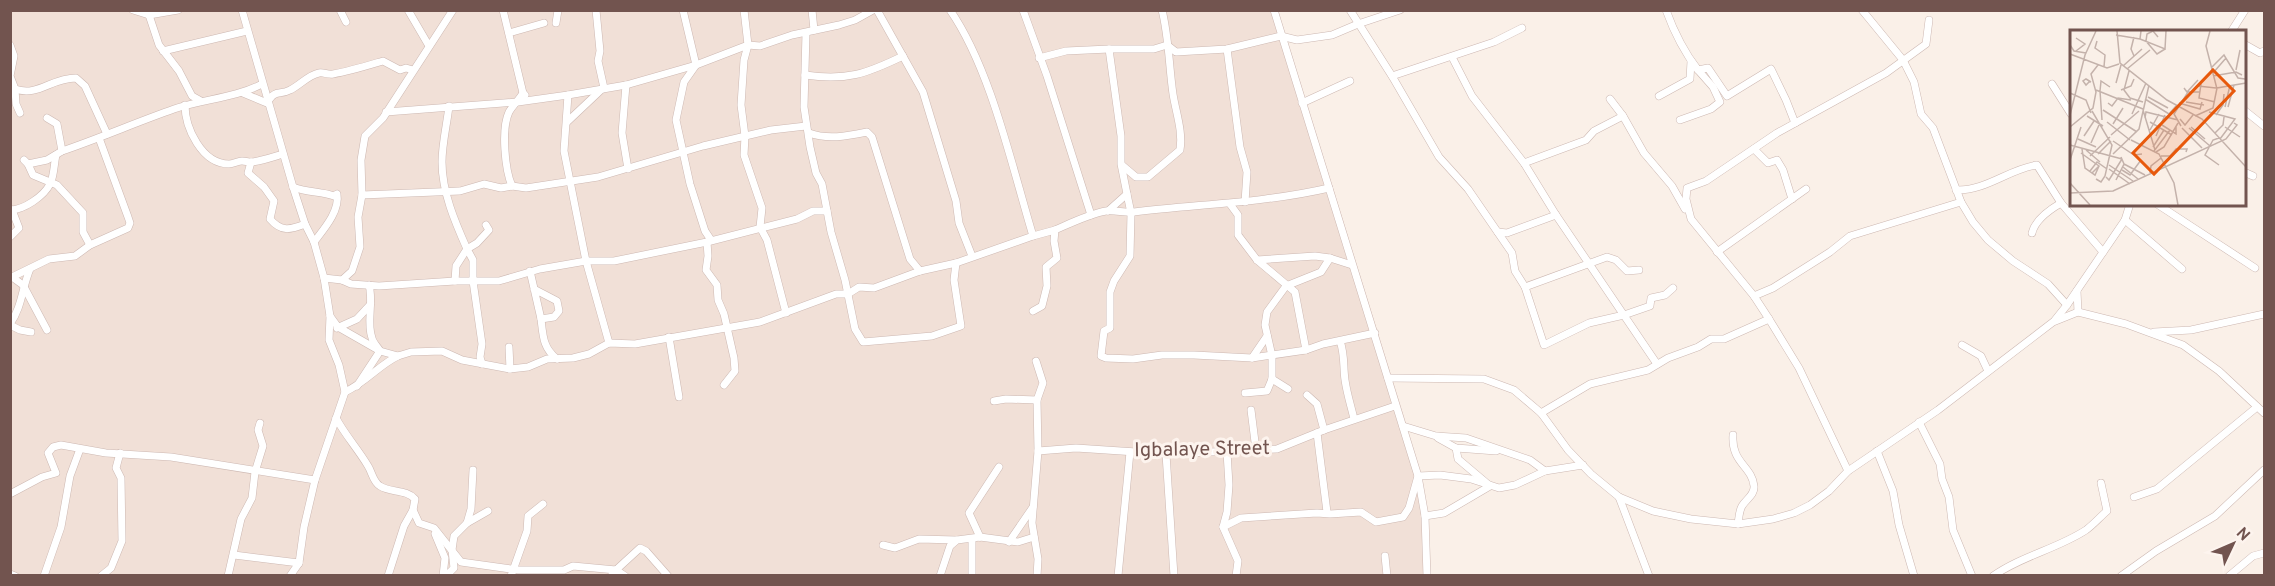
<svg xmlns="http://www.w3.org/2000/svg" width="2275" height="586" font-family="Overpass,sans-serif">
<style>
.residential{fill:#f1e0d7}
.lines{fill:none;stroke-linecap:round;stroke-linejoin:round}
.minor-casing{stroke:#cdb8b2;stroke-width:8}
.minor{stroke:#fff;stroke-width:7}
.labels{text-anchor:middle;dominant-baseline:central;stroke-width:6;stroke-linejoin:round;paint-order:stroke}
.street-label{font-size:20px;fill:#72544f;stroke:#fdf4ee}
.inset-road{fill:none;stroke:#c4b2ab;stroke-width:1.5}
.view{fill:#e8590c;fill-opacity:0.15;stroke:#e8590c;stroke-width:3}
.inset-edge{fill:none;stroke:#72544f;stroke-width:3}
</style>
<rect width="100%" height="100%" fill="#faf0e8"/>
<!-- residential -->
<path class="residential" d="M10,11h1268l127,409 25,146 -1,9h-1418z"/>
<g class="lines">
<!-- minor casing -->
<g class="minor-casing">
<g id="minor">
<path d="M133,10l16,5 29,-5"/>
<path d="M242,10l51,177 12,37 9,18 10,36 6,38 -1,24 10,25 6,27 -30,88 -11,47 -5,36 -9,13"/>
<path d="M340,10l6,12"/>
<path d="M408,10l21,36"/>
<path d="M503,10l20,83 2,2"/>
<path d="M596,10l4,41 -2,10 6,27"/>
<path d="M683,10l13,55 -12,17 -8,38 14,64 15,47 6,9"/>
<path d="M744,10l4,35 -4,15 -3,45 4,31 -1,19 18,53 -2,19 7,13 19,73"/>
<path d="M812,10l2,20"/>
<path d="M877,10l46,82 33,109 3,22 13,33"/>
<path d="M950,10c41,59 62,157 83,226"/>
<path d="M1023,10l24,66 44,139"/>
<path d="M1274,10l144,466 7,40 2,60"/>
<path d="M1350,10l42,66 47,81 29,32 44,64 3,18 10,16 19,58 45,-22 35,-8 26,-9 1,-8 14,-3 8,-7"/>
<path d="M1666,10c8,22 18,42 32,60l10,-2 19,28 44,-27 15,31 9,23"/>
<path d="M1862,10l41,50 11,22 7,32 12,14 28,74 12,20 15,18 25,21 35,23 19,21"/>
<path d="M149,15l10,30 20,26 13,25 9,5"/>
<path d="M556,23l2,-13"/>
<path d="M2231,32l14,-22"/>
<path d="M509,33l35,-10"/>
<path d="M806,33l-2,74 6,40 6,26 6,11 9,48 14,48 10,49 8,13 69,-6 29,-10 -7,-46 2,-17"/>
<path d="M2244,44l16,9 4,-2"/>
<path d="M10,45l4,11 -4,20 5,13c23,8 36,-11 61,-11l9,8 22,48"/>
<path d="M1167,45l9,7 51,-3 54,-13 16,4 35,-5 26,-11 42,-14"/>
<path d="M1227,49l13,98 7,25 -2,30"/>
<path d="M163,51l84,-20"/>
<path d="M1452,57l20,39 52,67 32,52 101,149"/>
<path d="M1039,58l27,-7 43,-2"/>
<path d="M805,75c41,6 61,-1 98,-19"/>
<path d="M1392,76l102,-34 28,-14"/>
<path d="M2052,84l19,30"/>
<path d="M626,85l-4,48 6,36"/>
<path d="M15,89l1,15 4,9"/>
<path d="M243,93l24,10c9,-15 12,-7 23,-13 9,-4 18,-15 29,-17 4,-1 9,2 14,1 17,-3 33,-8 50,-13l17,9 6,-2 7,2"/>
<path d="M568,95l58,-10 70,-20 52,-20 12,1 32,-11 47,-10 16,-5 18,-10"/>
<path d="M1659,96l31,-17 1,-18"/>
<path d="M1610,99l13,17 21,37 28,33 13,23"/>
<path d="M1302,103l48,-22"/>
<path d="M185,105c0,23 17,59 44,59 4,0 9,-3 13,-3 3,0 6,1 10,1 10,-1 21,-5 31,-8"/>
<path d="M449,106c-2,18 -7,38 -7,56 0,30 13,60 25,87l-11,17 -1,15"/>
<path d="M2244,110l20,16"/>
<path d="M386,112l132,-10 50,-7 -4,56 22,110 23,82"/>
<path d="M47,118l10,6 5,27"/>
<path d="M1680,120l31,-11 9,-7 -7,-15 -15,-17"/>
<path d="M567,122l35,-33"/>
<path d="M809,133c19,7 38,3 58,-1l5,5 38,122 10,12"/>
<path d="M1754,149l14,14 9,-3 6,10 9,29"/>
<path d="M24,160l4,4 19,-4 15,-9c38,-13 75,-29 112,-42 30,-10 61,-11 88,-25"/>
<path d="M251,162l-3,11 16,14 10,14 -4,18c11,13 20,11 35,5"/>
<path d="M1524,163l62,-23 8,-9 29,-15"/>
<path d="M28,164l5,11 24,10 26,28v19l7,13"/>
<path d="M1123,166l13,11h12l32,-27c3,-19 -4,-37 -7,-56 -4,-27 -4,-56 -11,-84"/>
<path d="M2244,172l9,4"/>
<path d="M512,186c-7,-16 -11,-57 -3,-74 4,-7 10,-12 14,-19"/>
<path d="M293,187c15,6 27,4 41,9l3,-2c3,17 -13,35 -23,48"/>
<path d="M1956,190c30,1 53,-21 81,-25l24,38 42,49"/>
<path d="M1127,194l4,19 -1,43 -16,25 -4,11v36l-6,3 -3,25 5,2 27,1 29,-4h32l58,3 54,-8 17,-6 52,-11"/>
<path d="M362,195l98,-4 24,-7 17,4 11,-2 14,2 72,-11 105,-31 68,-16 35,-4"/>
<path d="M1230,204l8,11v20l19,25 38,32 11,58"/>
<path d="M2157,204l98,64"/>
<path d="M10,210c14,0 34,-14 40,-26 4,-7 4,-20 6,-29"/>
<path d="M1108,211l19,-17 -6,-30v-28l-12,-87h45l13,-4"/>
<path d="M2125,220l57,49"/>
<path d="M1498,232l9,1 49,-18"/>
<path d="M2032,233c3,-13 17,-23 29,-30"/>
<path d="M10,237l9,-9 -7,-18"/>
<path d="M707,242l1,14 -2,14 11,15 1,15 6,14 10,44 1,13 -11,14"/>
<path d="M1717,252l89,-63"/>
<path d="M1257,260l58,-4 15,2"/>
<path d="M530,271l11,48 13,-2 5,-6 -2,-10 -23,-12"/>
<path d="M12,277l11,8 24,45"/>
<path d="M10,278l39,-19 26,-3 15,-11 38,-17 2,-5 -2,-6 -29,-79"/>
<path d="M324,278l18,2 9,4 28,2 76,-5h44l41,-12 46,-8h28l93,-19 90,-23 16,-8h14"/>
<path d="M342,280l10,-9 8,-24 -2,-30 4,-22 -1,-35 4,-24 18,-18 70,-108"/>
<path d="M1525,287l82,-30 9,3 11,11 12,-1"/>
<path d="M2077,291l1,21"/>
<path d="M1754,296l19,-8 57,-36 20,-16 111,-34"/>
<path d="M1033,311l9,-5 5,-20 -1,-19 11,-9 -3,-17 1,-11c16,-7 34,-16 51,-19 9,-1 19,2 28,1 65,-8 130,-9 195,-24"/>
<path d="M330,316l8,11 42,24 18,5 13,-4 31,-1 20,9 48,9 18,-2 19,-8 26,-1 16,-4 20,-11 26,1 125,-22 76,-28h12l11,-7 15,1 46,-17 36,-8 77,-27 22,-6"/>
<path d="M541,319c2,17 2,29 16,40"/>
<path d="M2055,320l12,-15 58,-85 5,-16"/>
<path d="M10,324c12,-17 12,-36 20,-55"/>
<path d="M10,325l10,5 11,2"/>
<path d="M337,328l20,-9 13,-14"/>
<path d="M2154,332l37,-2 73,-16"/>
<path d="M669,337l10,60"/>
<path d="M1340,341c5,14 3,25 5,39 2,14 6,26 9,39"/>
<path d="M1962,345l19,11 7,15"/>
<path d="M509,347l1,22"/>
<path d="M1252,358l15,-22"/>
<path d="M1036,361l7,22 -6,17 1,51 -6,72 6,36 -1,17"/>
<path d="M482,364l-2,-7 2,-13 -9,-63v-21l-6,-11 10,-6 12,-13 -3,-5"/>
<path d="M1388,378l96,1 30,11 27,23 27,37 23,24 28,23 34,14 38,8 47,5 35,-5 21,-6 16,-8 19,-14 19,-20 90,-61 115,-88 25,-10 48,12 57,21 36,26 45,42"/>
<path d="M1272,379l16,10"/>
<path d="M357,386l23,-35c-2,-4 -7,-8 -8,-13 -6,-16 2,-36 -3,-53"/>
<path d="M345,392c21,-10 34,-27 53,-36"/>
<path d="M1245,393l22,-2 5,-12v-23l-7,-31 2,-13 19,-26 35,-14 9,-14 22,7"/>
<path d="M1307,395l10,9 7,26"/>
<path d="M994,401l12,-2 31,1"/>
<path d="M1251,410l5,40"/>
<path d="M1541,413l49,-29 58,-14 20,-12 30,-11 13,-8h13l45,-20"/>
<path d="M336,418c9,17 22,31 32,48 4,6 5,16 12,20 11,7 26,3 35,13l-2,11 6,13 15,5 27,34 57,8h46l9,-4 43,4 24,-22 6,3 22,25"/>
<path d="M1919,422l21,42 2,15 7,18 4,33 19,46"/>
<path d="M1403,426l33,10 30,2 64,22 15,11 38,-6"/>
<path d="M1317,433l10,79"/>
<path d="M1733,435c-2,28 19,31 21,51 1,9 -8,13 -12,20 -3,5 -3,12 -4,18"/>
<path d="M1438,438l18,10 40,3"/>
<path d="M1038,451l38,-3 90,6 111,-5 47,-19 71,-24"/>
<path d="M1877,451l16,40 6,34 15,51"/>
<path d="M1227,452l2,33 -2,27 -4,15 15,34 -2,15"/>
<path d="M1166,454l8,122"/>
<path d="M1848,471l-49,-103 -30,-49 -15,-23 -63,-77 -5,-20 1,-11 19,-7 71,-48 109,-60 40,-29 3,-24"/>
<path d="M10,494l32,-17 14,-4 -8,-20 5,-6 8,-2 45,8 65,4 144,23"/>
<path d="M1619,497l30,79"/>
<path d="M2134,497l23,-8 100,-82"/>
<path d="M1425,516l19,-3 46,-27 -32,-27 -2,-11"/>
<path d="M467,523l21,-12"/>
<path d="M1223,527l18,-9 76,-5 13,1 31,-2 15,10 27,-5 6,-9 9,-32 22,-1 31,4 28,9 16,-3 30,-14"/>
<path d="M435,534l10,24 -2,18"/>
<path d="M980,537l-11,-24 30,-46"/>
<path d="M1009,542l24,-35"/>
<path d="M883,545l12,3 24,-9 37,1"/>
<path d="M234,555l65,8"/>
<path d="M1385,556l2,20"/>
<path d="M10,574l5,2"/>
<path d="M44,576l17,-49 9,-51 10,-27"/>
<path d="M101,576l10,-8 11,-27 -1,-63 -5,-10 4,-15"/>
<path d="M228,576l13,-57 11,-21 3,-26 8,-26 -5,-16 2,-7"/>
<path d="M388,576l16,-50 9,-16"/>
<path d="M446,576l8,-8 -2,-18 2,-14 13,-13 4,-14 2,-39"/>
<path d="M511,576l16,-45 1,-15 15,-12"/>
<path d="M611,576l5,-6 9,6"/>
<path d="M940,576l10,-30 7,-6 23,-3 38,5 16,-5"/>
<path d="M972,576v-37"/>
<path d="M1118,576l12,-124"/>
<path d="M1993,576c28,-20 64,-27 93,-46 7,-5 14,-13 21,-19l-6,-28"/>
<path d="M2121,576l35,-25 59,-35 49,-46"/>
<path d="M2229,576l24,-20 11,-3"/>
</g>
</g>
<!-- minor -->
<use href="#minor" class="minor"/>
</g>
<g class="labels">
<!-- street labels -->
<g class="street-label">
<text transform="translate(1202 450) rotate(-1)">Igbalaye Street</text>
</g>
</g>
<!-- overview -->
<g transform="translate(2070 30)">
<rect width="176" height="176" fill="#faf0e8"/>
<path class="inset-road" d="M47,1l3,32 47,37 35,19 44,48M71,1l-1,8 25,10 1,-18M140,1l-4,15 11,43M46,5l24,4M64,7l-3,12 3,7M6,8l9,6 -9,7M75,10l12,14 8,-5M27,11l-2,7 10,7 -1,12M76,11l1,-7 6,-3 5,6M0,15l4,6 12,2M0,24l37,14 12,-4M53,36l19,-17M142,37l12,-12 14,23 7,1M57,39l23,-19M166,40l4,-20M59,41l-5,19 6,8 13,4M143,43l13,-15M143,46l23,-4 6,3M20,51l-4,4 -3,-4 3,-2 5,3M46,53l5,-18M131,54l-2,14 16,4M114,58l3,4 11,-12M26,60l47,19M51,60l10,-4 3,-7M30,61l2,29M30,61l1,-10 9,6M0,63l16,7 5,13M121,63l7,-7 18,2M78,67l20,11M75,69l24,15 7,-8M116,72l18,3M38,73l4,3 6,-8 13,2M109,73l21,6 2,-7M155,77l5,-22M158,77l6,-22M33,80l34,22M73,80l12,40M22,81l20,34 -7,31 -4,6 -5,-3M139,82l26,7 -15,20M62,84l14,-31M0,85l15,-60 11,-24M146,85l7,-10 1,-11M17,86l16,10M125,86l18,-8 4,-20 29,-5M75,88l1,-6 32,8M110,89l5,6 8,-10M37,92l23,18M80,92l22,13M43,94l10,-16M92,95l14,9v-7M111,96l-7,-12 14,-22h12M0,97l23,-19 3,-16 -5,-18 7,-9M121,97l14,12M155,97l15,10M112,98l20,20M119,98l21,18M80,100l9,-16M145,103l8,-8 1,-8M41,105l28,-24M14,106l10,-15M86,106l9,-21M8,109l18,8M61,110l28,14 15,29 4,22M43,111l21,14 8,-1M21,113l8,-18M0,115l52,14M83,117l11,-17M12,119l3,19 10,7 4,-9M16,120l14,12M84,121l16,-21M86,122l8,-5 14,-24M11,123l18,13 -7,7M28,124l13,-13M43,124l26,-25 10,-44M20,126l20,-19M91,126h9l6,-7h11l-1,3M0,130l11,-33M54,134l21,11M39,135l24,16M149,135l-14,-10 8,-15 6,-2M53,137l15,12M39,139l21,15M52,140l8,5 11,-15M20,141l7,-9 10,7M80,143l1,-7 10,-8M36,147l3,3 13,-21M46,150l8,-16 -3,-7M0,153l20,22M0,163l43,-2 113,-52 11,-14 -3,-2"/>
<path class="view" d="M143,40l21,21 -80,83 -21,-21z"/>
<rect width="176" height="176" class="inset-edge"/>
</g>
<!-- border -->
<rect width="2275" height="586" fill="none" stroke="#72544f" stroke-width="24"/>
<!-- north arrow -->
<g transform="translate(2233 544) rotate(46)" stroke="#fdf4ee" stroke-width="4.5" paint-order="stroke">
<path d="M0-4.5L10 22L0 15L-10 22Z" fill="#72544f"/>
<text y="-9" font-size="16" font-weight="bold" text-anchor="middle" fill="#72544f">N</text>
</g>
</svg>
